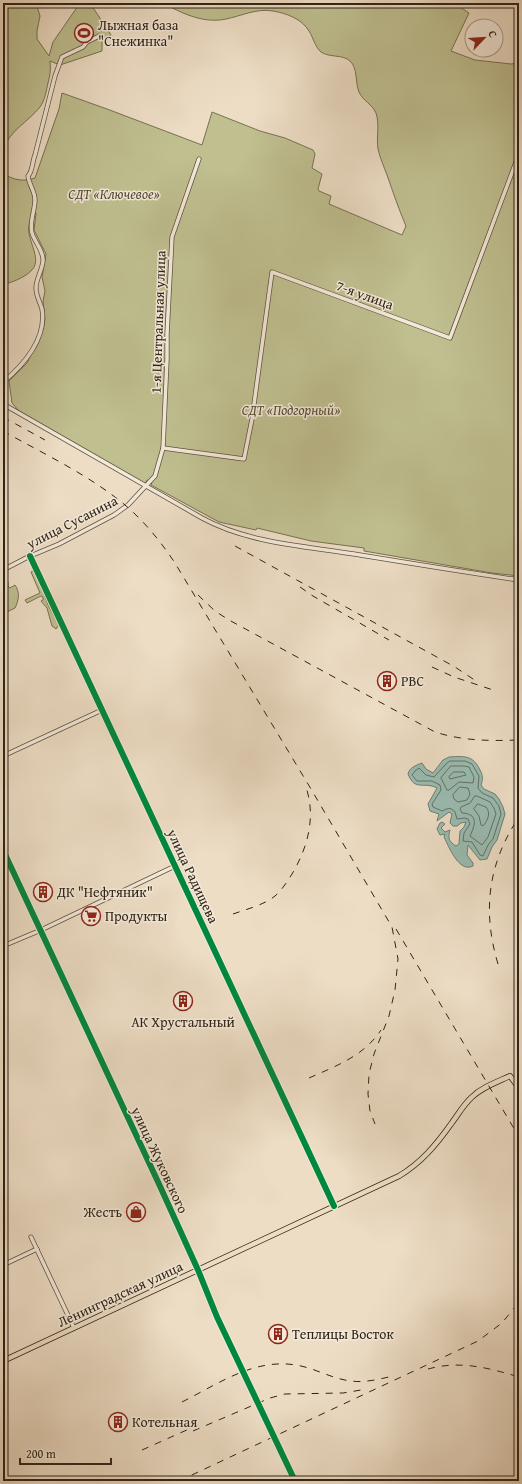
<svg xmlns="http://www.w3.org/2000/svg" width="522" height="1484" font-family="'Gentium Book Plus',serif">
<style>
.green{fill:#bfbf90;stroke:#777152}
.water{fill:#99bcb2;stroke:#6f7f73}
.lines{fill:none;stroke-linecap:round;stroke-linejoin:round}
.shore{stroke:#647064;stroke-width:1}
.minor-casing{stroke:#5e5241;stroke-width:5}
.major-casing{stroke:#2f2315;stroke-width:6}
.minor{stroke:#f3e9d9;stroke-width:3.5}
.major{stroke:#edddc5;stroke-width:4.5}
.rail{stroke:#2f2315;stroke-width:1;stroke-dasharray:7 7;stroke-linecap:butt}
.cycleway-casing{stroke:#f3e9d9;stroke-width:8}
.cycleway{stroke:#00873e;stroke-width:6}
.labels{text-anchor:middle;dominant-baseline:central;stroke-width:3;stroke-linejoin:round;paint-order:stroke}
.poi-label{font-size:14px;fill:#2f2315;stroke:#f3e9d9;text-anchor:start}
.park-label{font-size:14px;font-style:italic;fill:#534a34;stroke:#f3e9d9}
.street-label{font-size:14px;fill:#2f2315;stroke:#f3e9d9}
</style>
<rect width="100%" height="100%" fill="#edddc5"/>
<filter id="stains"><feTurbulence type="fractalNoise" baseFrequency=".005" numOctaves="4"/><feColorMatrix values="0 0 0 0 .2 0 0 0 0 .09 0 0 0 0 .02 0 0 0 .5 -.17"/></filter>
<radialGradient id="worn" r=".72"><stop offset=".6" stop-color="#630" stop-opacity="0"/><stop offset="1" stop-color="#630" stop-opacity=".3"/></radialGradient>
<!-- green -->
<g class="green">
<path d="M3,3h33l4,13 -3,15v8l12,17 4,-14 27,-39h10l21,32 -9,6v10l-42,14 -10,-4c1,8 0,15 -2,22 -2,9 -3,17 -8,24 -12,15 -31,24 -37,43z"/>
<path d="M163,3h274l4,4 3,-4h10l15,10 -18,38 24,9 36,4 8,-1v513l-27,-3 -128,-22v-3l-53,-7 -54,-13 -1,2 -37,-8 -68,-37 1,-3 -5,-2 -2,4 -126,-73 -7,-8 -3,-22 18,-18 16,-33 2,-11 -2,-18 2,-10 -3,-14 4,-23 -12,-24 2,-17c-21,18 11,43 -5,58 -7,7 -19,11 -28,14v-112c9,7 21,9 32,5l24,-69 3,-16 45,16 95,36 10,-33 48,19 25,7 28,12 2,4 -3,14 10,6 -4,15 1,2 12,5 -2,8 73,31 4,-9c-7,-16 -13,-34 -19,-51 -3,-8 -7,-17 -9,-26 -2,-11 2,-24 -2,-36 -4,-9 -13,-12 -17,-21 -4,-9 -1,-24 -9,-31 -8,-7 -20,-3 -29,-9 -6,-5 -8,-15 -12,-21 -7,-12 -23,-18 -36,-20 -16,-3 -32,5 -47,8 -22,5 -45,-6 -63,-16z"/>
<path d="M33,571l6,8 9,26 11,20 -3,4 -4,-3 -5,-18 -6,-7 2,-1v-3l-2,-1 -14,7 -2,-3 15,-7 -9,-21z"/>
<path d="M4,582h4v4l2,2 5,-3c5,7 4,15 0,23l-12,6z"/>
</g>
<!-- water -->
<path class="water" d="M449,757c15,-1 24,-2 31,13 3,5 3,10 1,15l3,4 11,5 4,5 4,8 2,7 -8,26 -5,7 -5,12 -7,1 -12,-15 -1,10 6,8v3c-14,7 -24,-19 -29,-29l1,-3 -5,1 -3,-6 3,-6 2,-1 3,2 -4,4 4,4 5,-2c-2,8 -2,11 6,16l3,-2 1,-13 4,-4 2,-5 -5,1 -4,3h-4l-3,-3 2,-9 -3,-2 -12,9 2,-7 -9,-3 -2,-7 9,-16c-13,-7 -22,4 -29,-14 1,-6 8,-9 14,-11l4,6 7,4 10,-13z"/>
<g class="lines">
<!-- shore -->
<g class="shore">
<path d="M450,761h15l7,3 7,12 -1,12 4,5 11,5 6,8 2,8 -8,25 -5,6 -5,11 -3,-1 -8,-13 -9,-1 1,-8 6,-9 -2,-5 -3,-1 -8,1 -2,-7c-5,-6 -8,-3 -13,-1l-9,-4 -1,-3 9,-14 -1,-5 -8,-4h-15l-5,-6 3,-4 4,-3 7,7 8,2 12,-13z"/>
<path d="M451,766h13l5,1 5,10 -1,6 -14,-1 -10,8h-2l-6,-12z"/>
<path d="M454,772h10l2,3 -16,4 -1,-2z"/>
<path d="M460,787l8,1 2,6 -3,6 -9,2 -4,-3 -1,-4z"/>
<path d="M475,796h2l13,6 4,6 2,6 -8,23 -6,8 -12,-9c5,-11 9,-22 -8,-23l-2,-4 1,-2 9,-4z"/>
<path d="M478,804l8,3c5,6 2,13 -3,19l-2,-1 -2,-9 -5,-7z"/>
</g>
<!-- minor casing -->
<g class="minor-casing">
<g id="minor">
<path d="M3,382c21,-17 44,-44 39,-73 -2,-7 -6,-13 -6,-21 0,-9 6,-17 7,-27 1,-10 -8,-18 -11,-28 -3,-10 3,-23 3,-33 0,-9 -6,-15 -7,-24 5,-5 4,-14 7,-21l20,-79 7,-19 21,-10 4,-5 12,-6"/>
<path d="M3,404l199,114c46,25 101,28 152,36 55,9 110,18 165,26"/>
<path d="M163,448l81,11 8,-40 20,-147 178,66 69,-184"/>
<path d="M30,556l304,650"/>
<path d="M3,570l25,-13 31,-13 55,-29 14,-10 27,-29 8,-28 4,-89v-25l5,-97 27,-78"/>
<path d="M3,756l99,-46"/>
<path d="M3,850l156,334 39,86 19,47 78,164"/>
<path d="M3,946l38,-16 134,-64"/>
<path d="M31,1237l43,91"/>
<path d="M3,1265l34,-16"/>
</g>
</g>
<!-- major casing -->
<g class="major-casing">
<path id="major" d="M3,1361l396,-185c22,-13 37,-31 52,-52 7,-9 12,-19 21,-27 10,-10 25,-15 38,-21l9,12"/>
</g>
<!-- minor -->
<use href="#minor" class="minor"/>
<!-- major -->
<use href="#major" class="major"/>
<!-- rail -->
<g class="rail">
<path d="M3,417l42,23"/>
<path d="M3,431c41,23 86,44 122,74 20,17 36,37 50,58l136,226 81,138 6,32 -3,31 -6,26 -15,38 -5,20 -1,20 2,17 5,13"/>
<path d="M235,546l220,121 21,14"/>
<path d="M300,587l13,9 76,44"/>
<path d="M198,595l17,16 14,9 206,112c28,9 55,9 84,8"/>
<path d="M432,667l22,10 39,13"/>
<path d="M233,914c14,-5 31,-9 42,-18 7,-6 12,-14 17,-22 16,-27 24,-57 14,-87"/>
<path d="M396,929l123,208"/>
<path d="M498,964c-16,-53 -10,-101 21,-147"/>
<path d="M309,1078c27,-12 55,-22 72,-48"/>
<path d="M428,1369c32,-9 61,-1 91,8"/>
<path d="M182,1402c36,-18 72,-44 114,-37 19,3 36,14 55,16 14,2 29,-2 42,-5"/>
<path d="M193,1431l77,-33 15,-4 58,-1 24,-4"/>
<path d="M142,1450l56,-25"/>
<path d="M179,1481l299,-140 24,-18 17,-21"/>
</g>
<!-- cycleway casing -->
<g class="cycleway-casing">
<g id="cycleway">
<path d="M30,556l304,650"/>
<path d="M3,850l156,334 39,86 19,47 78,164"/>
</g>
</g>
<!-- cycleway -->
<use href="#cycleway" class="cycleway"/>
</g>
<!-- icons -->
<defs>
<g id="stadium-ring" transform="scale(1)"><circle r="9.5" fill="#f3e9d9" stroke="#8f2418" stroke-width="1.5"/><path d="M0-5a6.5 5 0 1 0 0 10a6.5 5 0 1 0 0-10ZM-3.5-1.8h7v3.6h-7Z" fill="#8f2418"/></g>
<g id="building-ring" transform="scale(1)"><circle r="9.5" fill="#f3e9d9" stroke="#8f2418" stroke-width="1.5"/><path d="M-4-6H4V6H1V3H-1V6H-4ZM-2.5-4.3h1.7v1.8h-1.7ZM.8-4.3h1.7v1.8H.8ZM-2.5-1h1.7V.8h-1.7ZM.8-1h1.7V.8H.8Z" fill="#8f2418"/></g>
<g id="supermarket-ring" transform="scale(1)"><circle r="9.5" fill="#f3e9d9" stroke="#8f2418" stroke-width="1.5"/><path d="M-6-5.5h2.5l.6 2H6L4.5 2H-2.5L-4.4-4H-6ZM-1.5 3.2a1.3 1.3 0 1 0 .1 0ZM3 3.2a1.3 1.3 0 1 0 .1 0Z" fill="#8f2418"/></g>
<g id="shop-ring" transform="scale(1)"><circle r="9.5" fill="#f3e9d9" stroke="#8f2418" stroke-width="1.5"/><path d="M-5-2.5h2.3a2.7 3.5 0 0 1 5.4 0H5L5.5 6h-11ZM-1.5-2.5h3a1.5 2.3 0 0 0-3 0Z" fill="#8f2418"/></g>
</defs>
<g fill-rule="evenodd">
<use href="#stadium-ring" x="84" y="33"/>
<use href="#building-ring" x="387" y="681"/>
<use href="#building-ring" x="43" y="892"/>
<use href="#supermarket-ring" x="91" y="916"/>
<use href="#building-ring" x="183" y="1001"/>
<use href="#shop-ring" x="136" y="1212"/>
<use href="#building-ring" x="278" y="1334"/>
<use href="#building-ring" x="118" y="1422"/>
</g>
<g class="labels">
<!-- poi labels -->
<g class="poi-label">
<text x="98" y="25">Лыжная база<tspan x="98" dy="16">"Снежинка"</tspan></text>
<text x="401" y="681">РВС</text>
<text x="57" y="892">ДК "Нефтяник"</text>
<text x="105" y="916">Продукты</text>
<text x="183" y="1022" text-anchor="middle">АК Хрустальный</text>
<text x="122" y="1212" text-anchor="end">Жесть</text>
<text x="292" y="1334">Теплицы Восток</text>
<text x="132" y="1422">Котельная</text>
</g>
<!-- park labels -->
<g class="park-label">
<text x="114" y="194">СДТ «Ключевое»</text>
<text x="291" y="410">СДТ «Подгорный»</text>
</g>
<!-- street labels -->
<g class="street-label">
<text transform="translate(365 295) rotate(20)">7-я улица</text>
<text transform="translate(158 322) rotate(-88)">1-я Центральная улица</text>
<text transform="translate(72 522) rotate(-27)">улица Сусанина</text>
<text transform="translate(193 876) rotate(65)">улица Радищева</text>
<text transform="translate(160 1160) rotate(65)">улица Жуковского</text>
<text transform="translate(120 1294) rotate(-25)">Ленинградская улица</text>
</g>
</g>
<!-- margin -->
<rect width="522" height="1484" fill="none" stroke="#edddc5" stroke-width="16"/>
<rect x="4" y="4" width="514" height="1476" fill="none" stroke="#2f2315" stroke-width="2"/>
<rect x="8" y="8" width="506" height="1468" fill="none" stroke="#2f2315"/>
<!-- north arrow -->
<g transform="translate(484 38) rotate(65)"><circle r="19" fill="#f3e9d9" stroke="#a59a8b"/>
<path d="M0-3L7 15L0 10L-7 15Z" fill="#8f2418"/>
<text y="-6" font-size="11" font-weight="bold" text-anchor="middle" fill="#2f2315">С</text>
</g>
<!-- scale -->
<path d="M20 1458v6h91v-6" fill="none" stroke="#2f2315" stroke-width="2"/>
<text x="26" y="1458" font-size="12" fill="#2f2315" stroke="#f3e9d9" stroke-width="3" paint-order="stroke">200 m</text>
<rect width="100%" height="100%" filter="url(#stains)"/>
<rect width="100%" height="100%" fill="url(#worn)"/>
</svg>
